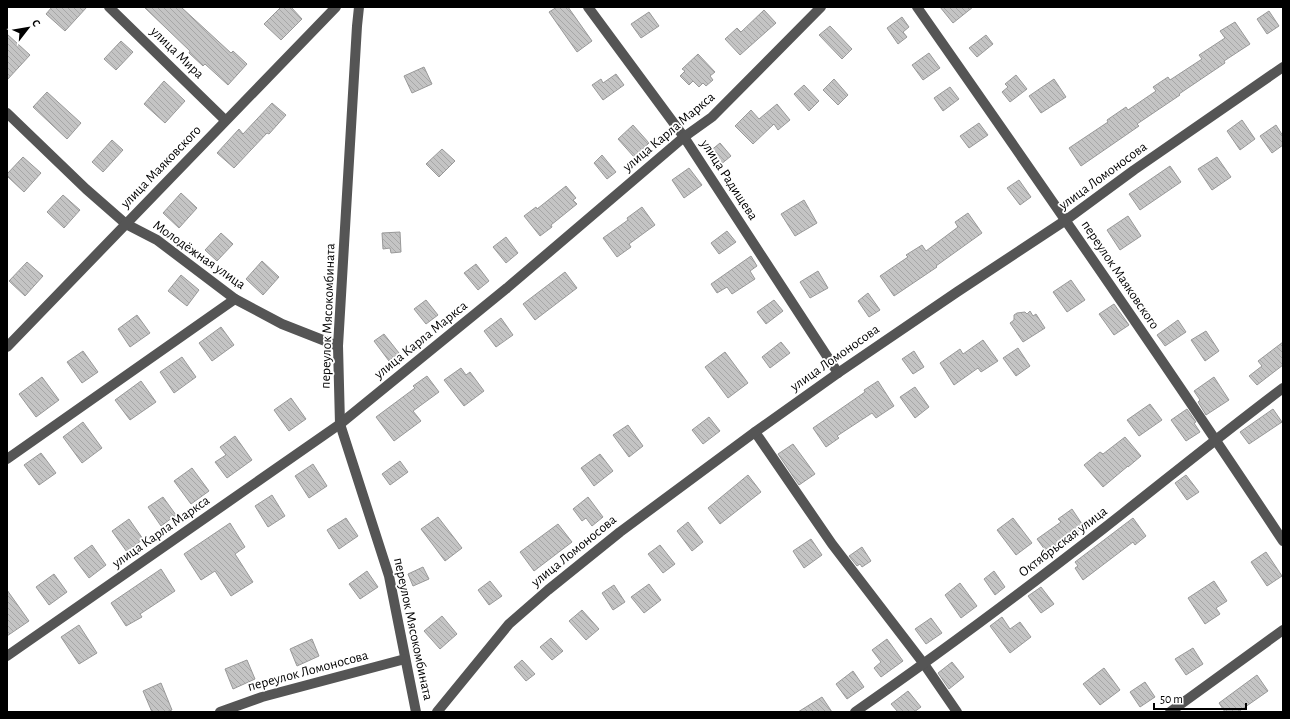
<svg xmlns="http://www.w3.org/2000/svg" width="1290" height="719" font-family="'Alegreya Sans',sans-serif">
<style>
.building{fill:url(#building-back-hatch);stroke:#999}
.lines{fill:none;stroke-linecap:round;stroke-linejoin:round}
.minor{stroke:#555;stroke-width:10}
.labels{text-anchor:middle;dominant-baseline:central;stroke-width:3.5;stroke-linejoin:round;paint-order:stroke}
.street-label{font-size:14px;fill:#000;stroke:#fff}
</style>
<defs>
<pattern id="building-back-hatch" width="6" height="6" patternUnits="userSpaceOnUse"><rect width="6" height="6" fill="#c4c4c4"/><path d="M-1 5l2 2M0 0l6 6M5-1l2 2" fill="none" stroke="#a7a7a7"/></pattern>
</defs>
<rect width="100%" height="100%" fill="#fff"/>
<!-- building -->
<g class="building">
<path d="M52,7h35l-22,24 -19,-17z"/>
<path d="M144,7h37l50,46 2,-2 14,13 -19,21 -23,-21 -2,2 -14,-13 1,-2z"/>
<path d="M281,7h10l11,12 -21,21 -17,-16z"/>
<path d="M557,7h11l24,34 -15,11 -28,-40z"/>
<path d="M940,7h33l-20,16z"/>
<path d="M764,10l12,13 -36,32 -15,-16 12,-11 4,4z"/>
<path d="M1269,11l10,15 -12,8 -10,-15z"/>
<path d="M649,12l10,14 -18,12 -10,-14z"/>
<path d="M902,17l7,10 -6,5 4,5 -9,7 -11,-16z"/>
<path d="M1235,22l15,22 -26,17 1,2 -46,31 1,1 -43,29 2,2 -58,40 -12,-18 39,-26 -1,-2 19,-13 2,3 28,-19 -3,-4 15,-10 2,3 32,-21 -3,-4 26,-17 -5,-7z"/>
<path d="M830,26l22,23 -10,10 -23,-24z"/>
<path d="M7,34l23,21 -23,25z"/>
<path d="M986,35l7,9 -16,13 -8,-9z"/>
<path d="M121,41l12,11 -17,18 -12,-11z"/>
<path d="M929,53l11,15 -17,12 -11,-15z"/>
<path d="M698,54l17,18 -5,4 3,4 -7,6 -3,-3 -4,4 -6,-6 -4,4 -9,-9 5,-5 -3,-2z"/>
<path d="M424,67l8,17 -20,9 -8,-17z"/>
<path d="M616,74l8,11 -21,15 -11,-15 9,-6 2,4z"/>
<path d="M1016,75l11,14 -17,13 -8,-10 6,-5 -3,-3z"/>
<path d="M834,79l14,16 -10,10 -15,-15z"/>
<path d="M1054,79l12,18 -25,16 -12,-17z"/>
<path d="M164,81l21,20 -20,22 -21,-19z"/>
<path d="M804,85l15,16 -10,10 -15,-17z"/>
<path d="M950,87l9,12 -16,12 -9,-13z"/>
<path d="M47,92l34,31 -14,16 -34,-32z"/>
<path d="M272,103l14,12 -17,19 -2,-1 -33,35 -17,-15 22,-24 4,5z"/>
<path d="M777,104l13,16 -12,10 -4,-6 -21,20 -18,-18 16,-16 8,9z"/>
<path d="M1242,120l13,19 -15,11 -13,-19z"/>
<path d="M979,123l9,12 -19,13 -9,-12z"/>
<path d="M633,125l16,18 -15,14 -16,-18z"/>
<path d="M1276,125l7,11v9l-11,8 -12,-17z"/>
<path d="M112,140l11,10 -20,22 -11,-10z"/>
<path d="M720,143l11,13 -11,9 -11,-13z"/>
<path d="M442,149l13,12 -16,16 -13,-13z"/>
<path d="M602,155l14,17 -9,7 -13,-16z"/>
<path d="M23,157l18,16 -17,19 -17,-16v-2z"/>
<path d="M1217,157l14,20 -19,13 -14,-21z"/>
<path d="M1170,166l11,16 -41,28 -11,-16z"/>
<path d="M689,168l13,17 -18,13 -12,-18z"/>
<path d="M1019,180l12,17 -11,8 -13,-17z"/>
<path d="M566,186l10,12 -3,2 4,4 -26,21 1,2 -12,9 -16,-20 12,-9 1,2z"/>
<path d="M181,193l16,15 -18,20 -16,-15z"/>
<path d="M63,195l17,15 -16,18 -17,-16z"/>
<path d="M804,200l13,23 -22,13 -14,-22z"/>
<path d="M642,207l13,18 -26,19 2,3 -14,10 -14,-19 25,-18 -1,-2z"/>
<path d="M968,213l14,20 -46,33 1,1 -43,29 -14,-20 28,-19 -2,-2 16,-10 4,6 32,-24 -3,-5z"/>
<path d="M1128,216l13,20 -21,14 -13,-20z"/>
<path d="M727,231l9,11 -17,12 -8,-11z"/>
<path d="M400,232l1,20 -10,1 -1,-5 -7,1 -1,-16z"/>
<path d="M221,233l12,11 -16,17 -12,-11z"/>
<path d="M506,237l12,16 -12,10 -13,-16z"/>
<path d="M751,256l6,10 -7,5 5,8 -23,15 -5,-7 -10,6 -6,-9z"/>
<path d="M262,261l17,16 -16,18 -17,-16z"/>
<path d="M27,262l16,14 -18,20 -16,-15z"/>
<path d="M476,264l13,17 -11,9 -14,-17z"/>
<path d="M818,271l10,17 -18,10 -10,-16z"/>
<path d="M565,272l12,16 -42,32 -12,-16z"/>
<path d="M181,275l18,15 -12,16 -19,-15z"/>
<path d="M1071,280l14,20 -18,12 -14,-20z"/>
<path d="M868,293l12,17 -11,7 -11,-16z"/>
<path d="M426,300l12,15 -12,9 -12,-15z"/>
<path d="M774,300l9,11 -17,13 -9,-12z"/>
<path d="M1114,304l15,21 -15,10 -15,-21z"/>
<path d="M1030,311l3,5 3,-2 9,14 -22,14 -13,-19 4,-3v-5l3,-2 8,-1 2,2z"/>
<path d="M137,315l13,18 -20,14 -12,-18z"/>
<path d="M501,318l12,17 -17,12 -12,-16z"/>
<path d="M1178,320l8,12 -21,14 -8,-11z"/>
<path d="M221,327l13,18 -22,16 -13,-18z"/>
<path d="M1206,331l13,20 -14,10 -14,-21z"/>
<path d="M384,334l15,19 -10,8 -15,-20z"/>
<path d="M983,340l15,21 -17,11 -3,-4 -24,17 -14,-22 20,-14 3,5z"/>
<path d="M781,342l9,11 -20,15 -8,-11z"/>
<path d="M1283,342v23l-26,20 -8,-9 13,-10 -4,-5z"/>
<path d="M1018,348l12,18 -14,10 -13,-18z"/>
<path d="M83,351l15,21 -16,11 -15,-21z"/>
<path d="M914,351l10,16 -11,7 -11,-15z"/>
<path d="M725,352l23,31 -20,15 -23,-31z"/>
<path d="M182,357l14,20 -22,16 -14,-21z"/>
<path d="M461,368l5,7 4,-3 14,19 -20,15 -20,-26z"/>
<path d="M427,376l12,16 -26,19 8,10 -27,20 -18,-24 39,-29 -2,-2z"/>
<path d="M42,377l17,23 -23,17 -17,-23z"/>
<path d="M1214,377l15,23 -23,15 -8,-13 2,-2 -6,-9z"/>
<path d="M141,381l15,21 -26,18 -15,-20z"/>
<path d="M878,381l16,25 -18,12 -4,-5 -35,23 2,2 -13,9 -13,-19 52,-36 -1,-2z"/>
<path d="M915,387l14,20 -14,11 -15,-21z"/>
<path d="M291,398l15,21 -17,12 -15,-21z"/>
<path d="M1150,404l12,16 -23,16 -12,-16z"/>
<path d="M1187,409l9,13 -2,1 6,9 -14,9 -15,-21z"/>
<path d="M1273,409l9,13 -33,22 -9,-12z"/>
<path d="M709,417l11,14 -17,13 -11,-14z"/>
<path d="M83,422l19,26 -20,15 -19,-26z"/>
<path d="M628,425l15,21 -14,11 -16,-22z"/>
<path d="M235,436l17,24 -25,18 -12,-16 11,-7 -6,-8z"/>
<path d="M1125,437l16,19 -13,11v-1l-25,21 -19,-22 16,-13 3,2z"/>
<path d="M793,444l22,30 -16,11 -21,-31z"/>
<path d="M41,453l15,20 -17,12 -15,-20z"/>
<path d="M600,454l13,17 -19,15 -13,-18z"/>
<path d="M400,461l8,11 -18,13 -8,-11z"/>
<path d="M313,464l14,22 -18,12 -14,-22z"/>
<path d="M192,468l17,23 -18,13 -17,-23z"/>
<path d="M748,475l13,17 -41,32 -12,-16z"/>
<path d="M1186,475l13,17 -12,8 -12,-17z"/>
<path d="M272,495l13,21 -17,11 -13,-21z"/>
<path d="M163,497l13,18 -15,11 -13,-19z"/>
<path d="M588,497l15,20 -11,9 -6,-8 -4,3 -9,-12z"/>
<path d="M1072,509l12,18 -36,27 -11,-15 24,-17 -3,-3z"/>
<path d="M438,517l24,31 -17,13 -24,-32z"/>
<path d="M346,518l12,18 -19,13 -12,-19z"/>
<path d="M1013,518l19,25 -16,12 -19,-25z"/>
<path d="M1133,518l13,18 -11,9 -2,-3 -50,38 -8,-12 3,-2 -3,-4z"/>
<path d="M129,519l14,20 -16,13 -15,-21z"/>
<path d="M688,522l15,20 -11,9 -15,-20z"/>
<path d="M230,523l15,24 -10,7 18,28 -22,14 -16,-25 -14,9 -17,-26z"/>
<path d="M558,524l14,18 -38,29 -14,-19z"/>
<path d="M811,539l11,16 -18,13 -11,-17z"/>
<path d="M92,545l14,20 -17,13 -15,-20z"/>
<path d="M660,545l15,19 -12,9 -15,-19z"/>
<path d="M862,547l9,14 -9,6 -2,-3 -3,2 -8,-10z"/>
<path d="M1266,552l16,24 -15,10 -16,-24z"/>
<path d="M423,567l6,12 -16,7 -5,-12z"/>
<path d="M161,569l14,22 -35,23 2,3 -16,9 -15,-23z"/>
<path d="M367,571l11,16 -18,12 -11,-15z"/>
<path d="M994,571l11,16 -10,8 -11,-16z"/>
<path d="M54,574l13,18 -18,13 -13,-18z"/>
<path d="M490,581l12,15 -13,9 -11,-15z"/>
<path d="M1214,581l13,20 -11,7 4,6 -15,10 -17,-26z"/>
<path d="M960,583l17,23 -16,12 -16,-23z"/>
<path d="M649,584l12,16 -17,13 -13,-16z"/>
<path d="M614,585l11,17 -12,8 -11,-17z"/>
<path d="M1041,587l13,17 -13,9 -13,-17z"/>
<path d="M7,590l22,31 -22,15z"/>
<path d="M582,610l17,19 -13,11 -17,-19z"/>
<path d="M442,616l15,18 -17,15 -16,-18z"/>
<path d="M1002,617l8,12 10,-7 11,15 -21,16 -20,-27z"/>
<path d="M931,618l11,15 -16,11 -11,-15z"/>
<path d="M79,625l18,28 -18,11 -18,-27z"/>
<path d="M551,638l12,13 -11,9 -12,-13z"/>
<path d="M312,639l7,17 -22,10 -7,-17z"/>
<path d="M887,639l16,22 -22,16 -7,-9 7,-6 -9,-12z"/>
<path d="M1193,648l10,16 -17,11 -11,-16z"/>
<path d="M247,660l8,19 -22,10 -8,-20z"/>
<path d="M522,660l13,14 -9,7 -12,-14z"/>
<path d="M952,662l12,15 -15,12 -11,-16z"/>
<path d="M1104,668l16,22 -20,15 -17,-21z"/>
<path d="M853,671l11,16 -17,12 -11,-15z"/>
<path d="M1257,675l11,16 -30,21h-13l-6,-9z"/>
<path d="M1145,682l10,15 -15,10 -10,-15z"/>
<path d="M161,683l11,27 -6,2h-14l-9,-21z"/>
<path d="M908,691l13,16 -7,5h-16l-7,-8z"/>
<path d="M822,697l10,15h-34z"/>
</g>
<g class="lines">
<!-- minor -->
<g class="minor">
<path d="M109,7l116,113"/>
<path d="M359,7l-2,19 -19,320 2,78 49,152 27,136"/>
<path d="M588,7l96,130 154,236"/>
<path d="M917,7c124,177 247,354 366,534"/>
<path d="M7,113l79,76 40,35 31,16 78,59 47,25 56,22"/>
<path d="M7,347l329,-340"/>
<path d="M755,432l77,112 92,120 33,48"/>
<path d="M7,459l228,-160"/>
<path d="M7,656l333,-232 167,-136 177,-151 28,-20 109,-110"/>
<path d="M220,712l42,-15 143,-38"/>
<path d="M437,712l72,-88 39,-34 72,-58 135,-100 83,-59 119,-81 109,-72 68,-50 149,-103"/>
<path d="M855,712c84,-58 167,-120 248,-183 60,-47 119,-95 180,-141"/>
<path d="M1170,712l113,-82"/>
</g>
</g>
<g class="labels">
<!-- street labels -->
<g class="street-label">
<text transform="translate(177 53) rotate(44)">улица Мира</text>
<text transform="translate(669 132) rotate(-40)">улица Карла Маркса</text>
<text transform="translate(161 167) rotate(-46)">улица Маяковского</text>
<text transform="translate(1103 176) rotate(-36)">улица Ломоносова</text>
<text transform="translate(729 180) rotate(57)">улица Радищева</text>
<text transform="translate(199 255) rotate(35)">Молодёжная улица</text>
<text transform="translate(1120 275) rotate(56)">переулок Маяковского</text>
<text transform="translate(328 316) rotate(-88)">переулок Мясокомбината</text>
<text transform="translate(421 340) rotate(-39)">улица Карла Маркса</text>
<text transform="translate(835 358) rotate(-35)">улица Ломоносова</text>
<text transform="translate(161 532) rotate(-35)">улица Карла Маркса</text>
<text transform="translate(1063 542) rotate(-37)">Октябрьская улица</text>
<text transform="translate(574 551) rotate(-39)">улица Ломоносова</text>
<text transform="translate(413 629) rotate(78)">переулок Мясокомбината</text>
<text transform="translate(308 671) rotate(-15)">переулок Ломоносова</text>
</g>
</g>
<!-- border -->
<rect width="1290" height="719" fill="none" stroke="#000000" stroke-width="16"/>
<!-- north arrow -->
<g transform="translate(28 28) rotate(59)" stroke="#ffffff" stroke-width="3" paint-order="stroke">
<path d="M0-3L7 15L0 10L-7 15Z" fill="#000000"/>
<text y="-6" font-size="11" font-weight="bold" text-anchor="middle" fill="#000000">С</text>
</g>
<!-- scale -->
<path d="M1154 703v6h92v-6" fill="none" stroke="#000000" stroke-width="2"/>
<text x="1160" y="703" font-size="12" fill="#000000" stroke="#ffffff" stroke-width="3" paint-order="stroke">50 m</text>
</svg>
